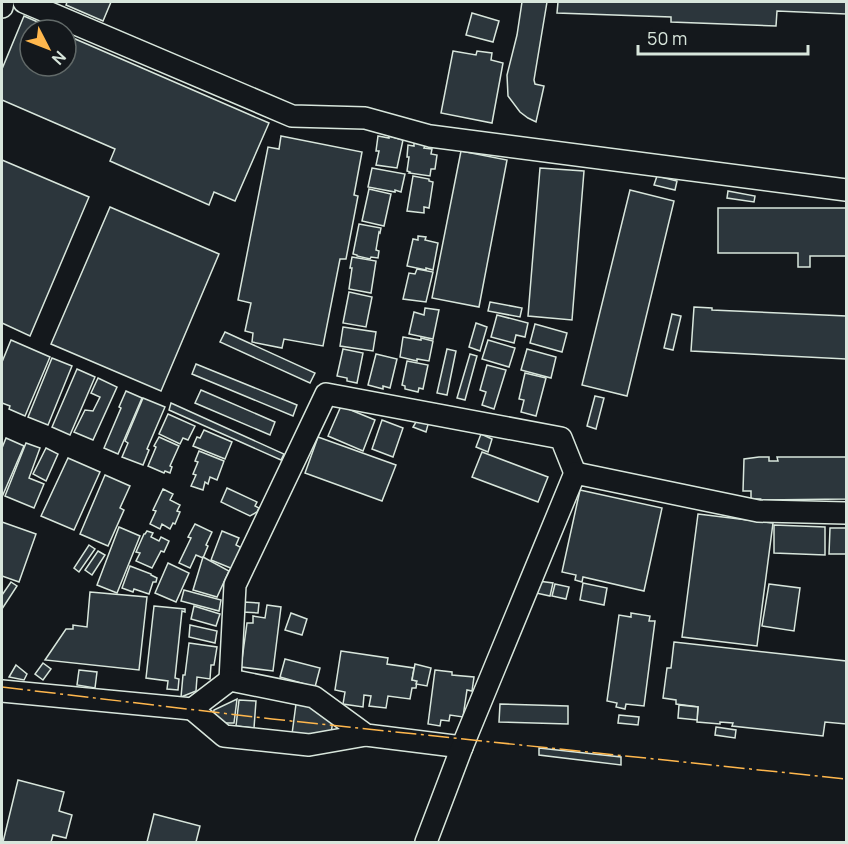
<svg xmlns="http://www.w3.org/2000/svg" width="848" height="844" font-family="Manrope,sans-serif">
<style>
.building{fill:#2c363c;stroke:#d8e6dc;stroke-width:1.5}
.lines{fill:none;stroke-linecap:round;stroke-linejoin:round}
.street-casing{stroke:#d8e6dc;stroke-width:24}
.street{stroke:#14181c;stroke-width:21}
.power{stroke:#ffb74d;stroke-width:1.5;stroke-dasharray:21 4.5 3 4.5;stroke-linecap:butt}
</style>
<rect width="100%" height="100%" fill="#14181c"/>
<!-- building -->
<g class="building">
<path d="M67,2h44l-8,19 -37,-16z"/>
<path d="M522,2h25l-13,78 1,4 9,2 -8,36 -8,-4 -8,-6 -12,-16 -1,-21 10,-40z"/>
<path d="M558,2h288v12l-69,-3 -1,15 -105,-4v-5l-114,-4z"/>
<path d="M472,13l27,8 -6,21 -27,-7z"/>
<path d="M24,16l32,14h-26v36h36v-31l203,88 -34,78 -21,-9 -5,13 -99,-44 5,-12 -113,-49v-31z"/>
<path d="M453,51l23,4 1,-4 15,2 -1,7 12,3 -11,60 -51,-10z"/>
<path d="M281,136l81,16 -8,43 4,1 -12,63h-6l-17,87 -39,-7 -2,9 -30,-6 1,-9 -8,-2 6,-28 -13,-3 30,-153 11,2z"/>
<path d="M378,136l11,2v-2l14,4 -6,28 -21,-3 3,-14h-3z"/>
<path d="M414,143l11,2 -1,3 8,1 -1,5 6,1 -2,14h-4l-1,7 -21,-3 1,-1 -3,-1 2,-14h-2l1,-12 6,1z"/>
<path d="M461,151l46,9 -28,147 -47,-9z"/>
<path d="M2,160l87,37 -59,139 -28,-13z"/>
<path d="M372,168l33,6 -4,18 -6,-2v2l-27,-5z"/>
<path d="M540,168l44,3 -12,149 -44,-4z"/>
<path d="M413,176l16,3v2l4,1 -4,26 -5,-1v6l-17,-2z"/>
<path d="M657,176l20,5 -2,9 -21,-5z"/>
<path d="M369,189l22,5 -7,32 -22,-5z"/>
<path d="M630,190l44,11 -47,195 -45,-11z"/>
<path d="M728,191l27,5 -1,6 -27,-4z"/>
<path d="M110,207l109,47 -58,137 -110,-47z"/>
<path d="M718,208h128v48h-36v11h-12v-14h-80z"/>
<path d="M359,224l22,4 -1,5 -1,-1 -3,18 3,1 -1,7 -7,-1 -1,2 -13,-3v-1l-4,-1z"/>
<path d="M418,236l8,1 -1,3 13,3 -5,27 -7,-2v2l-19,-4 6,-27 5,1z"/>
<path d="M352,257l24,4 -5,32 -22,-4 3,-21h-2z"/>
<path d="M417,269l16,3 -7,30 -23,-3 6,-26 6,1z"/>
<path d="M349,292l23,5 -6,30 -23,-4z"/>
<path d="M490,302l32,6 -2,9 -32,-6z"/>
<path d="M694,307l18,1v2l134,6v43l-155,-8z"/>
<path d="M425,308l14,2 -6,29 -24,-5 5,-22 10,3z"/>
<path d="M672,314l9,2 -8,34 -9,-2z"/>
<path d="M497,315l31,8 -3,14 -9,-2 -2,8 -23,-6z"/>
<path d="M476,323l11,4 -7,24 -11,-4z"/>
<path d="M535,324l32,9 -5,19 -32,-9z"/>
<path d="M343,327l33,5 -3,19 -33,-5z"/>
<path d="M225,332l90,41 -5,10 -90,-41z"/>
<path d="M403,337l18,3v-2l12,3 -4,20 -12,-2v2l-17,-4z"/>
<path d="M11,340l39,17 -25,59 -16,-7 1,-3 -8,-3v-41z"/>
<path d="M488,340l27,8 -6,19 -27,-8z"/>
<path d="M343,349l20,4 -6,30 -10,-2v-3l-10,-2z"/>
<path d="M447,349l9,2 -9,44 -10,-2z"/>
<path d="M527,349l29,8 -5,21 -30,-8z"/>
<path d="M376,354l21,5 -7,29 -7,-2v3l-15,-4z"/>
<path d="M470,354l7,2 -12,44 -8,-2z"/>
<path d="M52,358l20,8 -24,59 -20,-8z"/>
<path d="M407,361l21,4 -5,24 -4,-1 -1,4 -13,-3v-3l-3,-1z"/>
<path d="M196,364l101,41 -4,11 -101,-42z"/>
<path d="M487,365l19,5 -12,39 -12,-4 4,-13 -6,-2z"/>
<path d="M77,369l18,8 -25,58 -18,-8z"/>
<path d="M525,373l21,5 -10,38 -15,-4 3,-12 -5,-1z"/>
<path d="M98,378l19,9 -24,53 -19,-8 11,-22 8,1 7,-14 -9,-4z"/>
<path d="M201,390l74,32 -5,13 -75,-32z"/>
<path d="M126,391l16,7 -24,56 -14,-6 17,-40 -2,-1z"/>
<path d="M595,396l9,2 -8,31 -9,-3z"/>
<path d="M143,398l22,9 -18,42 2,1 -6,15 -21,-8 6,-14 -3,-2z"/>
<path d="M171,403l113,51 -3,6 -112,-50z"/>
<path d="M341,406l34,14 -12,31 -35,-15z"/>
<path d="M168,414l27,12 -7,14 -5,-2 -3,6 -21,-10z"/>
<path d="M419,417l10,4 -3,11 -13,-5z"/>
<path d="M382,420l21,8 -10,29 -21,-8z"/>
<path d="M204,430l28,12 -7,17 -32,-13 4,-9 3,1z"/>
<path d="M481,434l11,5 -4,13 -12,-5z"/>
<path d="M159,437l20,9 -9,20 2,1 -2,6 -5,-2 -1,2 -16,-7 8,-19 -2,-1z"/>
<path d="M318,437l78,28 -14,36 -77,-28z"/>
<path d="M6,438l18,8 -22,51v-49z"/>
<path d="M26,443l14,5 -11,30 15,6 -10,24 -29,-12z"/>
<path d="M46,448l12,6 -12,27 -13,-7z"/>
<path d="M199,451l25,10 -7,19 -7,-3 -2,7 -3,-2 -2,8 -12,-4 5,-11 -3,-1 5,-12 -3,-1z"/>
<path d="M482,452l66,25 -10,25 -66,-25z"/>
<path d="M759,457h10v4h9l-1,-4h69v42l-87,1 1,-1h-9v-8h-8l1,-32z"/>
<path d="M68,458l32,14 -26,58 -33,-14z"/>
<path d="M105,475l25,11 -10,22 4,2 -16,36 -28,-12z"/>
<path d="M227,488l30,14 -2,4 4,2 -2,4 -7,4 -29,-14z"/>
<path d="M163,489l10,5 -3,6 10,5 -3,6 3,1 -5,12 -2,-1 -3,6 -8,-5 -2,5 -10,-5 6,-13 -3,-1z"/>
<path d="M580,490l82,18 -18,83 -61,-14 -1,5 -7,-2 1,-5 -14,-3z"/>
<path d="M698,514l75,9 -16,123 -75,-9z"/>
<path d="M2,522l34,12 -17,48 -17,-6z"/>
<path d="M195,524l17,8 -6,13 2,1 -5,12 -7,-3 -6,13 -11,-5 12,-25 -3,-1z"/>
<path d="M774,525l51,2v28l-51,-2z"/>
<path d="M119,527l21,9 -23,57 -20,-8z"/>
<path d="M830,528h16v26h-17z"/>
<path d="M147,531l6,2 -2,4 8,4 2,-4 8,4 -5,11 -3,-1 -9,17 -16,-7 4,-8 -4,-1 8,-18h1z"/>
<path d="M222,531l17,7 -3,7 6,3 -9,21 -22,-9z"/>
<path d="M89,545l6,4 -16,23 -5,-4z"/>
<path d="M98,551l7,4 -13,20 -7,-5z"/>
<path d="M203,557l26,14 -12,26 -24,-7z"/>
<path d="M168,563l21,10 -13,29 -21,-9z"/>
<path d="M130,566l21,8v1l6,3 -1,4h-3l-4,12 -15,-5 -1,3 -11,-4z"/>
<path d="M538,581l15,2 -3,13 -14,-3z"/>
<path d="M11,582l6,4 -15,23v-14z"/>
<path d="M583,583l24,5 -3,17 -24,-5z"/>
<path d="M555,584l14,3 -3,12 -14,-3z"/>
<path d="M769,584l31,4 -6,43 -32,-5z"/>
<path d="M184,590l37,10 -2,11 -38,-10z"/>
<path d="M90,592l57,5 -8,73 -94,-10 21,-31h7v-4l14,2z"/>
<path d="M244,602l15,1 -1,10 -15,-1z"/>
<path d="M267,605l14,2 -8,64 -32,-4 6,-44h6v-7l12,2z"/>
<path d="M154,606l31,3v3l-3,-1 -7,67 4,1 -1,11 -11,-1 1,-8 -22,-3z"/>
<path d="M194,606l26,8 -4,12 -25,-7z"/>
<path d="M291,613l16,6 -5,16 -17,-5z"/>
<path d="M631,613l19,3 -1,5h6l-11,85 -18,-2 -1,5 -9,-2 1,-4 -10,-2 12,-86 12,2z"/>
<path d="M190,625l27,6 -2,12 -26,-6z"/>
<path d="M674,642l172,19v63l-21,-2 -2,14 -91,-10 1,-3 -13,-1v2l-23,-2 1,-15 -22,-3v-4l-13,-2 4,-30h4z"/>
<path d="M189,643l28,4 -3,18h-3l-1,14 -13,-2 -1,14 -15,6 2,-22h2z"/>
<path d="M341,651l47,7 -1,6 27,4 -2,12 5,1 -1,7h-4l-2,11 -22,-3 -2,12 -17,-2 2,-10 -7,-1 -1,12 -20,-3 2,-12 -10,-2z"/>
<path d="M285,659l35,9 -5,19 -35,-10z"/>
<path d="M43,663l8,6 -8,11 -8,-6z"/>
<path d="M415,664l16,4 -4,18 -11,-2 1,-3 -5,-1z"/>
<path d="M16,665l11,9 -3,6 -15,-3z"/>
<path d="M79,670l18,2 -2,16 -18,-3z"/>
<path d="M435,670l17,2v3l22,2 -2,14 -5,-1 -4,27 -13,-2 -1,6 -8,-1 -1,6 -12,-2z"/>
<path d="M237,699l-3,24h-9l-12,-7 1,-6z"/>
<path d="M239,700l17,1 -2,27 -18,-2z"/>
<path d="M296,704l19,2 18,13 -2,15h-39z"/>
<path d="M500,704l68,2v18l-69,-2z"/>
<path d="M679,705l19,2 -1,13 -19,-2z"/>
<path d="M619,715l20,2 -1,8 -20,-2z"/>
<path d="M716,727l20,3 -1,8 -20,-3z"/>
<path d="M539,748l82,9v8l-82,-10z"/>
<path d="M18,780l46,12 -5,19 13,4 -6,23 -13,-3 -2,7h-48z"/>
<path d="M154,814l46,12 -4,16h-49z"/>
</g>
<g class="lines">
<!-- street casing -->
<g class="street-casing">
<g id="street">
<path d="M24,2l268,114 73,2 65,18 416,54"/>
<path d="M2,7l1,-5"/>
<path d="M230,680l5,-95 91,-191 235,44 14,35"/>
<path d="M2,691l190,18 38,-29 84,17 52,38 96,12"/>
<path d="M192,709l32,27 85,9 57,-10"/>
<path d="M426,842l36,-95 113,-274 183,38 88,2"/>
</g>
</g>
<!-- street -->
<use href="#street" class="street"/>
<!-- power -->
<path class="power" d="M2,687l270,32 574,60"/>
</g>
<!-- border -->
<rect width="848" height="844" fill="none" stroke="#d8e6dc" stroke-width="6"/>
<!-- north arrow -->
<g transform="translate(48 48) rotate(132)"><circle r="28" fill="#14181c" stroke="#626a69" stroke-width="1.5"/>
<path d="M0-4.5L10 22L0 15L-10 22Z" fill="#ffb74d"/>
<text y="-9" font-size="16" font-weight="bold" text-anchor="middle" fill="#d8e6dc">N</text>
</g>
<!-- scale -->
<path d="M638 45v9h170v-9" fill="none" stroke="#d8e6dc" stroke-width="3"/>
<text x="647" y="45" font-size="18" fill="#d8e6dc" stroke="#14181c" stroke-width="4.5" paint-order="stroke">50 m</text>
</svg>
